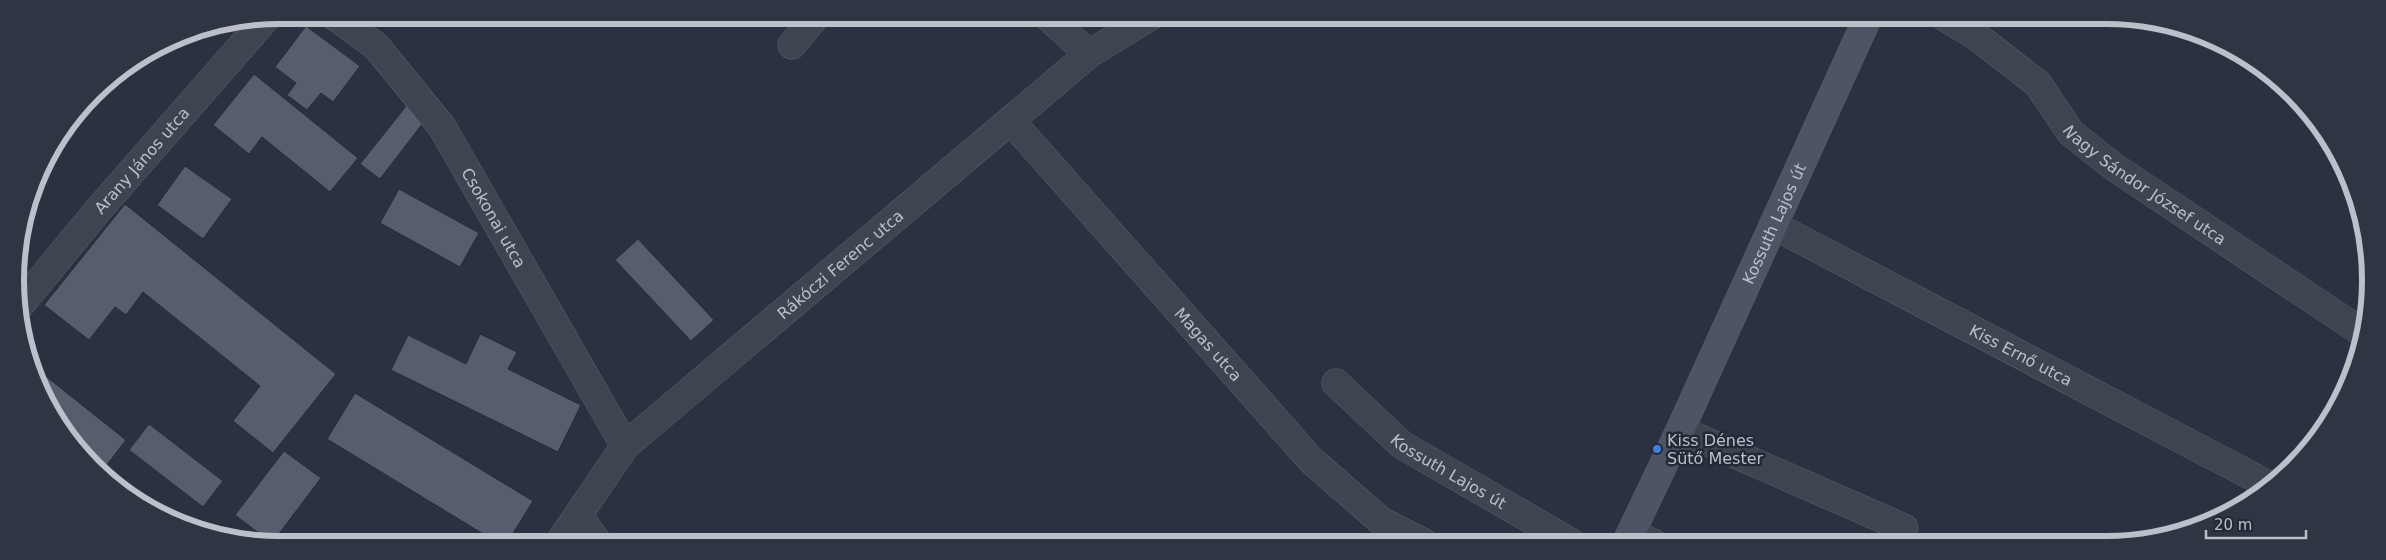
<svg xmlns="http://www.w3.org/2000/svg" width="2386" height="560" font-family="'DejaVu Sans',sans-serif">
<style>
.building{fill:#565e6e;stroke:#252b38}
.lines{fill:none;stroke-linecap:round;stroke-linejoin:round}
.minor-casing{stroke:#59606b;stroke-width:29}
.secondary-casing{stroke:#59606b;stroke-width:29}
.minor{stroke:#3e4551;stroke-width:28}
.secondary{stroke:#4d5463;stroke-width:28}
.shop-dot{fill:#3f7fe0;stroke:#232936;stroke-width:2}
.labels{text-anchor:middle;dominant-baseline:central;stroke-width:5;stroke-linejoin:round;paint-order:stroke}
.street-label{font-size:16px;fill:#bbc0cb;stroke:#232936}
.poi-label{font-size:16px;fill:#bbc0cb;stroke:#232936;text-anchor:start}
.rim{fill:none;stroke:#bbc0cb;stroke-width:6}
</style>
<rect width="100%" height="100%" fill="#2a3241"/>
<!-- building -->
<g class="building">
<path d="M306,26l54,40 -27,36 -12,-9 -14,17 -20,-15 9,-12 -21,-16z"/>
<path d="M254,74l104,84 -28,34 -68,-55 -13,17 -36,-29z"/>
<path d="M407,105l19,14 -46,60 -20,-15z"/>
<path d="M185,166l47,33 -29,40 -46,-34z"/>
<path d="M399,189l80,44 -19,34 -80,-44z"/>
<path d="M125,204l211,170 -63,79 -40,-32 27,-35 -117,-94 -17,23 -11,-8 -26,33 -45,-35z"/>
<path d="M638,239l76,81 -23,21 -76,-81z"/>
<path d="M480,334l37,18 -9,17 73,36 -23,47 -167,-82 17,-35 58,29z"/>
<path d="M33,366l93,74 -23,30 -33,-28z"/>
<path d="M355,393l178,108 -26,42h-9l-171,-104z"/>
<path d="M149,424l74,57 -20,26 -74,-57z"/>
<path d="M284,451l37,27 -49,65 -37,-28z"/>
</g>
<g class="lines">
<!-- minor casing -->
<g class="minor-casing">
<g id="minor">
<path id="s1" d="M333,15l43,31 66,81 183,319"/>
<path d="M1047,16l42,38"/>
<path id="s2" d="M1945,17l30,18 63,49 33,49 43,34 249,166"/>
<path d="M792,45l24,-29"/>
<path id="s3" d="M1011,121l300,339 70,61 43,22"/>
<path id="s4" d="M1773,225l496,260"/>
<path id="s5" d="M20,305l79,-96 167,-191"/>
<path id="s6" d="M1336,383l66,62 170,98"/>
<path d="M1680,430l224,98"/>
<path d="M578,515l20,28"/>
<path d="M1631,533l22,10"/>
<path id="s7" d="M559,543l66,-97 464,-392 62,-38"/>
</g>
</g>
<!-- secondary casing -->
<g class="secondary-casing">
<g id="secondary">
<path id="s8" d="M1626,543l54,-113 188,-413"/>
</g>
</g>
<!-- minor -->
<use href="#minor" class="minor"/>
<!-- secondary -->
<use href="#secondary" class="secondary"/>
</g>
<!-- markers -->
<circle class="shop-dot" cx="1657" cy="449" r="5"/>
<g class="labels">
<!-- street labels -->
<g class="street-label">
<text stroke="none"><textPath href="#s5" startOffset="189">Arany János utca</textPath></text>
<text stroke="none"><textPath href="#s2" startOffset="264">Nagy Sándor József utca</textPath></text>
<text stroke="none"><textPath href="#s1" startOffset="262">Csokonai utca</textPath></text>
<text stroke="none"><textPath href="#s8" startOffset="352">Kossuth Lajos út</textPath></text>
<text stroke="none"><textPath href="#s7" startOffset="399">Rákóczi Ferenc utca</textPath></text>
<text stroke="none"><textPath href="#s3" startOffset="298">Magas utca</textPath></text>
<text stroke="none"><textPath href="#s4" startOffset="280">Kiss Ernő utca</textPath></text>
<text stroke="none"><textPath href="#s6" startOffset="144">Kossuth Lajos út</textPath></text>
</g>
<!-- poi labels -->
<g class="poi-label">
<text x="1667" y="440">Kiss Dénes<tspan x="1667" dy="18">Sütő Mester</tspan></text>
</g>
</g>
<!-- crop -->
<path d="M0 0H2386V560H0ZM280 24H2106A256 256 0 0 1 2362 280V280A256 256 0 0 1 2106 536H280A256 256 0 0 1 24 280V280A256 256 0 0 1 280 24Z" fill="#2f3542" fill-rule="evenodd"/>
<path class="rim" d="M280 24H2106A256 256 0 0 1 2362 280V280A256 256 0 0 1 2106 536H280A256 256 0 0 1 24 280V280A256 256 0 0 1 280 24Z"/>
<!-- scale -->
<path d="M2206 530v8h100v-8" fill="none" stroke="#bbc0cb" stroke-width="2.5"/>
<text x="2214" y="530" font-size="15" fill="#bbc0cb" stroke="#232936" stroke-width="4" paint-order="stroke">20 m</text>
</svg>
